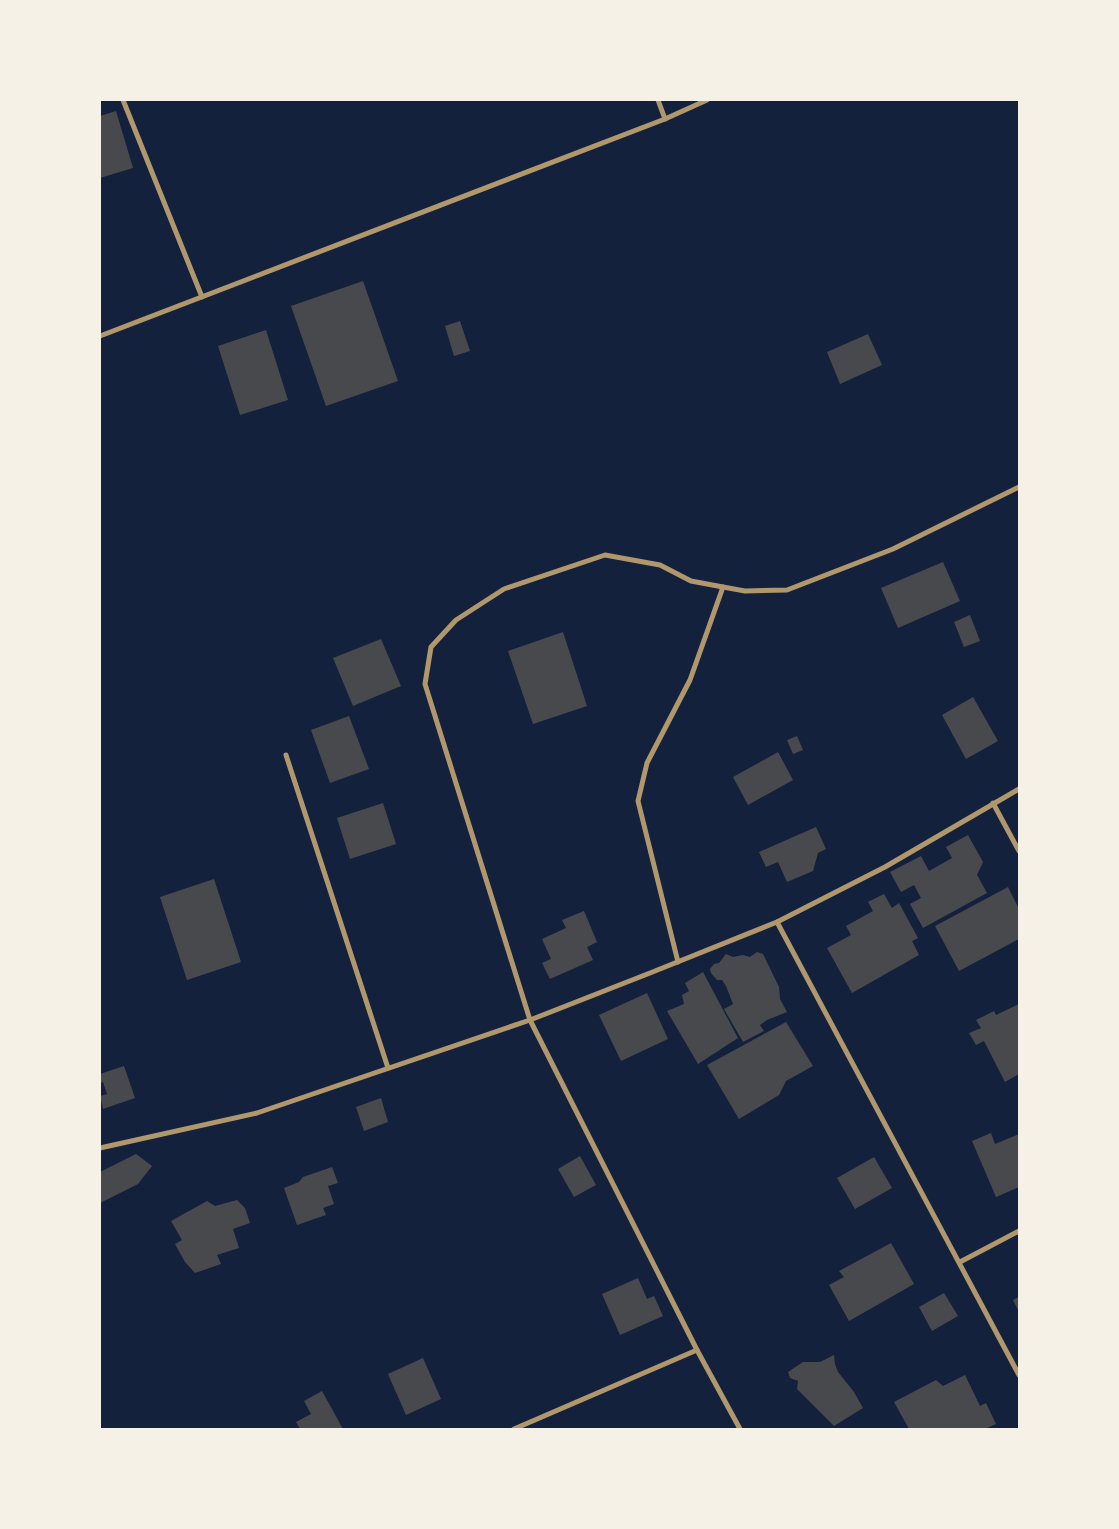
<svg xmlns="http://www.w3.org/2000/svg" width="1119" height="1529" font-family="'Roboto Serif',serif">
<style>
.building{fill:#48494c}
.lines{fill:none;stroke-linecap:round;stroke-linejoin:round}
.minor{stroke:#b1986c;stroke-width:5}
</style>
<rect width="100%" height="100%" fill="#14213d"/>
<!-- building -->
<g class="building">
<path d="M116,111l17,57 -33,10v-62z"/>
<path d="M363,281l35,100 -72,25 -35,-100z"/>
<path d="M460,321l10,30 -16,5 -9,-30z"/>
<path d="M266,330l22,70 -48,15 -22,-69z"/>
<path d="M868,334l14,31 -42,19 -13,-32z"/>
<path d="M943,562l17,39 -62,27 -17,-40z"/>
<path d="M970,615l10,26 -16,6 -10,-25z"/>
<path d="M563,632l24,74 -54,18 -25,-73z"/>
<path d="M381,639l20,47 -48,20 -20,-48z"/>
<path d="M973,697l25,44 -32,18 -24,-44z"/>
<path d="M349,716l20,53 -39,14 -19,-53z"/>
<path d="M797,736l6,14 -10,4 -6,-14z"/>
<path d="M778,752l15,28 -45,25 -15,-28z"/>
<path d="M383,803l13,41 -46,15 -13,-41z"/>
<path d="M816,827l10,22 -8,4 -5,18 -26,11 -9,-20 -12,5 -7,-15z"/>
<path d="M968,835l15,27 -6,13 10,18 -64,35 -13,-24 11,-6 -7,-13 -13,7 -11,-20 31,-16 8,15 23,-13 -6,-11z"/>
<path d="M214,879l27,83 -54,18 -27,-83z"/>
<path d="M1008,887l11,22v30l-60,32 -24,-45z"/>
<path d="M884,894l8,14 7,-5 19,35 -6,3 7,14 -67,38 -25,-45 24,-13 -5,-9 27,-15 -5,-9z"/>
<path d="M584,911l13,31 -10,5 6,13 -43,19 -8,-16 9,-4 -9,-20 24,-11 -4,-8z"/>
<path d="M757,952l6,2 16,33 1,12 7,13 -20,8 -7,5 4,6 -21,11 -19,-33 9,-5 -7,-18 -4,-6h-5l-6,-7 -1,-4 4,-5 5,-1 7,-9 7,3 10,-2 7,2z"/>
<path d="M703,972l35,66 -40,26 -31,-53 17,-7 -2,-9 7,-4 -4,-8z"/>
<path d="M647,993l21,46 -47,22 -22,-46z"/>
<path d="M1019,1004v70l-14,8 -21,-41 -8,4 -7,-12 12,-5 -5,-8 18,-9 2,4z"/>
<path d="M786,1022l27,44 -27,15 -7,14 -40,24 -32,-54z"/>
<path d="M124,1066l11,32 -32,11 -3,-13 7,-2 -4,-12 -3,1v-9z"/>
<path d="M381,1098l7,24 -24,9 -8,-24z"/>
<path d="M991,1133l4,11 24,-10v53l-23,10 -24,-56z"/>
<path d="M136,1154l16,12 -14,18 -38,19v-31z"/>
<path d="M580,1156l16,29 -22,12 -16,-28z"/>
<path d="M874,1157l18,31 -37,21 -18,-31z"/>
<path d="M332,1167l6,16 -10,3 6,18 -11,4 3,7 -29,10 -13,-37 15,-6 4,-5z"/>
<path d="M237,1200l8,8 5,15 -17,6 6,19 -22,7 4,9 -26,9 -10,-11 -10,-18 7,-4 -11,-19 36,-20 8,5z"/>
<path d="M891,1243l23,41 -65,37 -20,-36 15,-8 -5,-6z"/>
<path d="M638,1278l9,21 7,-3 9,20 -43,19 -18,-41z"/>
<path d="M944,1293l14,23 -26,15 -13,-24z"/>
<path d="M1019,1297v15l-6,-12z"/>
<path d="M834,1355l1,9 3,8 16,20 9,16 -29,18 -37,-37 1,-8 -8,-3 -2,-6 15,-10h17z"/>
<path d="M423,1358l18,41 -35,16 -18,-41z"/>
<path d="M965,1375l15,31 6,-3 10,21 -11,5h-76l-15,-27 42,-22 7,6z"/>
<path d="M322,1391l21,38h-43l-4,-7 15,-8 -7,-13z"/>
</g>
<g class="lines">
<!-- minor -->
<g class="minor">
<path d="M123,100l79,197"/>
<path d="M658,100l7,19"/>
<path d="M100,336l565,-217 42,-19"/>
<path d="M286,755l102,313"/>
<path d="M993,803l26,48"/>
<path d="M777,922l242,453"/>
<path d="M678,962l-40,-161 9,-38 43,-83 33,-93"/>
<path d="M100,1148l157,-35 273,-93 120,-47 127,-51 108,-55 134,-78"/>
<path d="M960,1262l59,-31"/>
<path d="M514,1429l183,-79"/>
<path d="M740,1429l-43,-79 -167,-330 -105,-336 6,-37 25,-27 48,-31 101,-34 55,10 31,16 32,6 22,4 42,-1 106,-41 126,-62"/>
</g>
</g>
<!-- border -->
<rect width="1119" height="1529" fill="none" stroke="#f6f1e7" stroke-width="202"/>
</svg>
